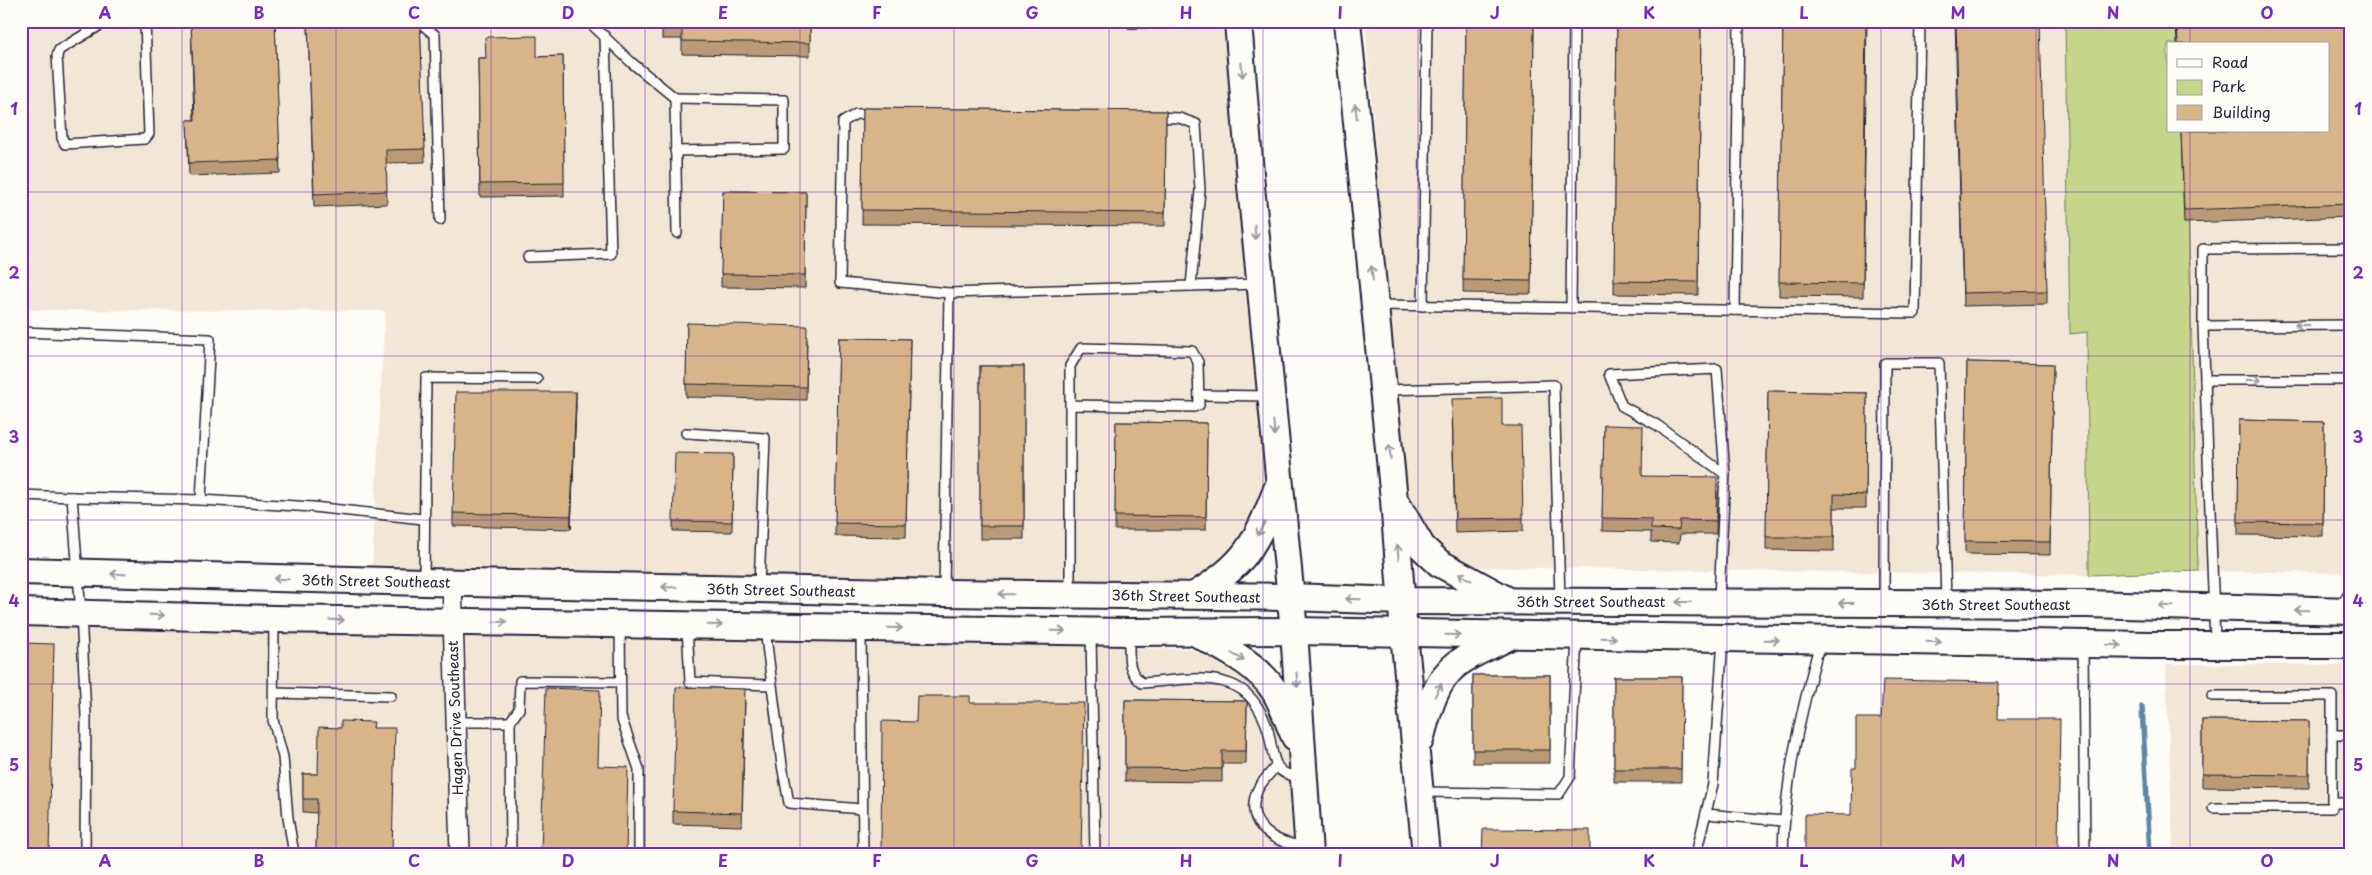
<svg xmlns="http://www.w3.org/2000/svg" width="2372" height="875" font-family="'Playpen Sans',sans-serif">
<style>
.built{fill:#f2e7d6}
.green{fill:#c5d589;stroke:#747c62}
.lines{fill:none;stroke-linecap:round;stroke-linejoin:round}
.stream{stroke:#5f87a4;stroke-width:5.5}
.lane-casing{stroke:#22223b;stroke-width:12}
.street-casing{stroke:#22223b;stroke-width:22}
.secondary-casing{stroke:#22223b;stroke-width:30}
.lane{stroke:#fdfcf7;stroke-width:9}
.street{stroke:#fdfcf7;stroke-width:19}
.secondary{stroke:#fdfcf7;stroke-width:26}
.wall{fill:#b99c76;stroke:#22223b}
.shaded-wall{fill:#967f60;stroke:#22223b}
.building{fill:#d7b589;stroke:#22223b}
.oneway{stroke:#9a9aa2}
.grid{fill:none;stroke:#7b2cbf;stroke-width:1;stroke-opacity:0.55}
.labels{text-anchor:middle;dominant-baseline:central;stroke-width:4;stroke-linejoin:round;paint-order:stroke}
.street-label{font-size:14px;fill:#22223b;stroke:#fdfcf7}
.neatline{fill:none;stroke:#7b2cbf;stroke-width:2}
.grid-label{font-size:16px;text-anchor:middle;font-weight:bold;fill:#7b2cbf}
</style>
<rect width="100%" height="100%" fill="#fdfcf7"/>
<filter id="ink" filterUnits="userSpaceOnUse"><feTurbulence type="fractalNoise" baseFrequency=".02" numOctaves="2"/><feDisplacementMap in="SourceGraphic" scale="10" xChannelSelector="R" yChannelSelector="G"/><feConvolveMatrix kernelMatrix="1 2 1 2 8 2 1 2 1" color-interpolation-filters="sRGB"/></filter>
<g filter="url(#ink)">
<!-- built -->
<g class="built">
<path d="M21,21h1203l44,466 -10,25 -32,50 -46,21 -808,-13 13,-259 -364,-1z"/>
<path d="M1365,21h700l5,312 17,-2 2,244 -619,-8 -33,-16 -33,-57z"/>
<path d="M2351,21v552l-153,-2 -12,-440h142v-87z"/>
<path d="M21,617l1168,32 38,16 37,30 26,59 2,100h-1271z"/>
<path d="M2166,664l185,1v189h-178z"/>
</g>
<!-- green -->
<path class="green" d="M2065,21h118l1,23h-16v87h18l12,440 -109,4 -2,-243 -17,2z"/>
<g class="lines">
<!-- stream -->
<path class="stream" d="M2142,707l8,147"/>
<!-- lane casing -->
<g class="lane-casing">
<g id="lane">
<path d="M107,21l-48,29 -2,6 5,82 3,6 80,-5 4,-5 -4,-113"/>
<path d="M418,21l17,14 5,185"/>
<path d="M588,21l44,42 43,35 2,135"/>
<path d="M1130,21l1,2 69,-2"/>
<path d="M675,98l109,2v49l-109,2"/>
<path d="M874,114h-18l-13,8 -3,161 109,10 -5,297"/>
<path d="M528,257l83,-3 -6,-218"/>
<path d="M1191,286l68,-2"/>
<path d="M949,293l242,-7 9,-96 -4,-66 -17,-6 -24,-1"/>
<path d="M1378,305l537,8 5,-292"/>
<path d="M1423,306l4,-285"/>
<path d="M1571,308l3,-287"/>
<path d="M1735,310l4,-289"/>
<path d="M2203,326l148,-1"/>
<path d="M21,332l189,7 -9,161 112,7 110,12"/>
<path d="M2205,380h146"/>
<path d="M1386,390l168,-5 6,214"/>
<path d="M1199,395l70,1"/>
<path d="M686,433l79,5 -6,148"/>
<path d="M21,495l51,2 9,116 5,103 -1,138"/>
<path d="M72,497l129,3"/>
<path d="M424,580l2,-202 111,1"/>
<path d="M1070,592v-226l11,-18 111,3 6,11 1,43 -5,2 -124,-2"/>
<path d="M1719,599l6,-125 -8,-105 -108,5 13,32 35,19 68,49"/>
<path d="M1884,600l1,-237h54l7,238"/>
<path d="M2341,605l10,-14"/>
<path d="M274,621l-1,99 10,37 5,61 6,36"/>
<path d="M687,626l3,56 81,3"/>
<path d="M620,627l1,90 18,52v85"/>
<path d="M765,629l17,136 7,38 73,6"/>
<path d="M861,631l2,223"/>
<path d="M1091,634l4,220"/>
<path d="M1129,635c1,21 -4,34 13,48 29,-1 68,-11 95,4 16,8 26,27 31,43 6,22 2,48 34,46"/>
<path d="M2215,642l-12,-316v-77l148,-1"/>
<path d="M2083,647l2,207"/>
<path d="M274,693l117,3"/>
<path d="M2212,696h120v39"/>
<path d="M455,722h55l1,132"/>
<path d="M510,722l9,-13 1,-28 100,1"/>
<path d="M2351,735h-19v68h19"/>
<path d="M1276,766c-6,8 -15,16 -19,25 -14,35 20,54 49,55"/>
<path d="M1422,792l137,2 11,-17 7,-140"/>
<path d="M2213,808h119v-5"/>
<path d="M1706,814l77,7"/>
<path d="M1696,854l17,-70 10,-145"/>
<path d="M1783,854c1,-72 18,-142 37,-211"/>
</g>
</g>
<!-- street casing -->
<g class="street-casing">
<path id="street" d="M452,582l8,272"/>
</g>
<!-- secondary casing -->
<g class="secondary-casing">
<g id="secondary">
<path d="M1238,21l13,165 43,445 15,223"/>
<path d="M1347,21l47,479 10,134 22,220"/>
<path d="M1398,506l24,41 17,16 66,36"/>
<path d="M21,571l403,11 520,11 346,4 112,4 684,3 265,7"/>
<path d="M1195,595c50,-30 62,-52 82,-106"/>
<path d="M21,612l253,7 855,13 165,-1 855,14h202"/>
<path d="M1196,633c28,16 59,29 78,57 9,14 14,32 21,47"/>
<path d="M1420,740c7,-25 14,-59 37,-76 15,-11 34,-18 51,-27"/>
</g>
</g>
<!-- lane -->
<use href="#lane" class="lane"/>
<!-- street -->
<use href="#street" class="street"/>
<!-- secondary -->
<use href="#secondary" class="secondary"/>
</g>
<!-- wall -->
<g class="wall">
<path d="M191,21h84l5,152 -91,3 -2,-56h7z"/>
<path d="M318,21h102l5,141 -39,1 1,41 -73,3 -6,-183 10,-1z"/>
<path d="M662,21h148v35l-128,-2v-15h-20z"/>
<path d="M1466,21h68l-3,273 -68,-1z"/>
<path d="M1617,21h84l-3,274 -84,-1z"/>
<path d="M1783,21h84l-4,276 -84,-1z"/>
<path d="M1955,21l92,270v13l-84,2z"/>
<path d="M2176,21h175v196l-167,6 -3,-92h147v-87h-151z"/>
<path d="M563,56l1,140 -84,1 -2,-139z"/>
<path d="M21,95l6,150v13h-6z"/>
<path d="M863,108l303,3 -1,115 -303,-2z"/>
<path d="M723,191l83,1 -1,96 -84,-1z"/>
<path d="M687,323l120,16 -1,61 -120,-3z"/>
<path d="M839,338l71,1 -4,198 -71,-1z"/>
<path d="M1967,362l86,2 -3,191 -85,-1z"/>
<rect x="980" y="366" width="44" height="173"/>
<path d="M1768,391l99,2 -1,115h-32v43l-68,-1z"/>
<path d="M576,405l-5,124 -118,-3v-13z"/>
<path d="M1452,412l50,14 21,92v13l-68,2z"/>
<path d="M2239,420l85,2 -1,114 -85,-1z"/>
<path d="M1116,422l91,1 -1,107h-91z"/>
<path d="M1604,425l39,51 74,15 -1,43h-36l-1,9 -28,-1v-10l-49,-1z"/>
<path d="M733,454l-1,78 -59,-1v-10z"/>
<rect x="1473" y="675" width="77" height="88"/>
<path d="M1614,677h68l-1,105h-67z"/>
<path d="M1125,700l122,1 -1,63h-24v18l-97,-1z"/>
<path d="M745,702l-3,124 -69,-2v-13z"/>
<path d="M2202,720l107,1v67l-107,-1z"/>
<path d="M374,728l19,126h-77l1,-41 -14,-1v-38h15z"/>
</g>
<!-- shaded-wall -->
<path class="shaded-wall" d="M576,392v13l-5,124v-13z"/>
<!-- building -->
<g class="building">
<path d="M191,21h84l5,139 -91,3 -2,-43h8z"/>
<path d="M319,21h101l5,128 -39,1 1,41 -73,3 -6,-170 11,-1z"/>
<path d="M662,21h148v22l-128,-2v-15h-20z"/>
<path d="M1466,21h68l-3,260 -68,-1z"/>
<path d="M1617,21h84l-3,261 -84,-1z"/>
<path d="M1783,21h83l-3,262 -84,-1z"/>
<path d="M1956,21h84l7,270 -84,2z"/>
<path d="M2177,21h174v183l-167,6 -3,-79h147v-87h-150z"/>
<path d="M537,36v21l26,-1 1,127 -84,1 -2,-126h8l-1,-21z"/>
<path d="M21,95l6,150h-6z"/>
<path d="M863,108l303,3 -1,102 -303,-3z"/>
<path d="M723,191l83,1 -1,83 -84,-1z"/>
<path d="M687,323l120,3 -1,61 -120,-3z"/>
<path d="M839,338l71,1 -4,185 -71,-1z"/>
<path d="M1967,362l86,2 -3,178 -85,-1z"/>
<rect x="980" y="366" width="44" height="160"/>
<path d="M1768,391l99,2 -1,102 -32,-1v43h-68z"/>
<path d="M456,392h120l-5,124 -118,-3z"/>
<path d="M1502,398v28h19l2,92 -68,1 -3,-120z"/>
<path d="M2239,420l85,2 -1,101 -85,-1z"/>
<path d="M1116,422l91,1 -1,94 -91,-1z"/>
<path d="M1604,425l39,1 -1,50 75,1 -1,44 -36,-1 -1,10 -28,-1v-10l-49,-1z"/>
<path d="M675,453l58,1 -1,68 -59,-1z"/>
<path d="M21,643l33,1 -5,210h-28z"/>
<rect x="1473" y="675" width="77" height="75"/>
<path d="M1614,677h68l-1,92h-67z"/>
<path d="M1883,680l116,2 -1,37h62l-2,128h13v7h-266v-40l46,1 1,-47h4v-50h25z"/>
<path d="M676,687l69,2 -3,124 -69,-2z"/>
<path d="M546,688l54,2 -2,76 30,1 -2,87 -85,-1z"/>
<path d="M917,696h53v7h114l-3,151h-200l1,-133 34,1z"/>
<path d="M1125,700l122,1 -1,50h-24v18l-97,-1z"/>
<path d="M2202,720l107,1v54l-107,-1z"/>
<path d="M341,721l33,1 -1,6h22l-3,126 -76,-1 1,-54h-14v-25h15l1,-47 22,1z"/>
<path d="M1483,829l107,1v24h-108z"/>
</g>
<!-- one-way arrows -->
<defs><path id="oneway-shaft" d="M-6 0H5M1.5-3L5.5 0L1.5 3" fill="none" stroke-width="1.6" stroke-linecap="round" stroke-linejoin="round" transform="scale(1.25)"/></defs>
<g class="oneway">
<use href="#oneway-shaft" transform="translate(1242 70) rotate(85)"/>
<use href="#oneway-shaft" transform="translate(1356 111) rotate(-96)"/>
<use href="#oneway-shaft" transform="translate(1255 232) rotate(85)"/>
<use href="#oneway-shaft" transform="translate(1372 273) rotate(-96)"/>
<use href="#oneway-shaft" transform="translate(2302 325) rotate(180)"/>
<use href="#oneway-shaft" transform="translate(2254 380)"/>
<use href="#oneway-shaft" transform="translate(1274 428) rotate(85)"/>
<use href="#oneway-shaft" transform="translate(1390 452) rotate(-96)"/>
<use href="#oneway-shaft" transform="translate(1261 529) rotate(119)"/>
<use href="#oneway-shaft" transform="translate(1398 552) rotate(-94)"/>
<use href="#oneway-shaft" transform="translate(118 574) rotate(-178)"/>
<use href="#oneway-shaft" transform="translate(1465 577) rotate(-151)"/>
<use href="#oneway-shaft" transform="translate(281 579) rotate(-178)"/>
<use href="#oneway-shaft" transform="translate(669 587) rotate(-179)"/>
<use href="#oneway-shaft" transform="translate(1006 594) rotate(-179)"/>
<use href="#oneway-shaft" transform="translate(1353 599) rotate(-178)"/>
<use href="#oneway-shaft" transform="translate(1683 602) rotate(-180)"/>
<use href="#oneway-shaft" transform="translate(1846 603) rotate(-180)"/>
<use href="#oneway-shaft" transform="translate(2166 606) rotate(-178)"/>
<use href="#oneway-shaft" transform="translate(2302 610) rotate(-179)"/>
<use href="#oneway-shaft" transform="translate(157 615) rotate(2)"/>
<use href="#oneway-shaft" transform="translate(337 620) rotate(1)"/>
<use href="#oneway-shaft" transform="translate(500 622) rotate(1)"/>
<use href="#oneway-shaft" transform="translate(715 625) rotate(1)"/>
<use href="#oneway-shaft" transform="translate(895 628) rotate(1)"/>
<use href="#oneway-shaft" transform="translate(1058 631) rotate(1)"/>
<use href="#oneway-shaft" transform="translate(1453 635) rotate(1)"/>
<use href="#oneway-shaft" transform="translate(1609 638) rotate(1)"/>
<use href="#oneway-shaft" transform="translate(1772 640) rotate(1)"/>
<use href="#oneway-shaft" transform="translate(1934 642) rotate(1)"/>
<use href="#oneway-shaft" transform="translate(2114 645) rotate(2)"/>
<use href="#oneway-shaft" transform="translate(1238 657) rotate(30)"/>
<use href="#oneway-shaft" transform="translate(1297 680) rotate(86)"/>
<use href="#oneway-shaft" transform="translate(1438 690) rotate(-63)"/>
</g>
</g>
<!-- grid -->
<path class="grid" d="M182,21v833M336,21v833M491,21v833M645,21v833M800,21v833M954,21v833M1109,21v833M1263,21v833M1418,21v833M1572,21v833M1727,21v833M1881,21v833M2036,21v833M2190,21v23M2190,131v723M21,192h2330M21,356h2330M21,520h2330M21,684h2330"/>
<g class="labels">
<!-- street labels -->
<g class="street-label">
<text transform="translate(376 581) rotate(1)">36th Street Southeast</text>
<text transform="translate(781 590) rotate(1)">36th Street Southeast</text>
<text transform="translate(1186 596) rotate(1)">36th Street Southeast</text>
<text x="1591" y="601">36th Street Southeast</text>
<text x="1996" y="604">36th Street Southeast</text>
<text transform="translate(455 718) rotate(-92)">Hagen Drive Southeast</text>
</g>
</g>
<!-- margin -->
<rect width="2372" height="875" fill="none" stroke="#fdfcf7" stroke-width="55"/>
<!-- legend -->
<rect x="2167" y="42" width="162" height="90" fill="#fdfcf7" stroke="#a5a5ac"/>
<rect x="2177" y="59" width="25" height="8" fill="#fdfcf7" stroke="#a5a5ac"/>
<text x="2212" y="68" font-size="15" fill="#22223b">Road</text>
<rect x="2177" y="80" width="25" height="15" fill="#c5d589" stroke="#a5a5ac"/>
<text x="2212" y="92" font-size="15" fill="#22223b">Park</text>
<rect x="2177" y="105" width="25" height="15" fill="#d7b589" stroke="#a5a5ac"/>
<text x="2212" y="118" font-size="15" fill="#22223b">Building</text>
<rect x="28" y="28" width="2316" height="820" class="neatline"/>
<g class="grid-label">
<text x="105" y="19">A</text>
<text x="259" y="19">B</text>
<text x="414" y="19">C</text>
<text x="568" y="19">D</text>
<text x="723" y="19">E</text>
<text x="877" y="19">F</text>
<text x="1032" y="19">G</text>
<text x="1186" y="19">H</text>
<text x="1340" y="19">I</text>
<text x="1495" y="19">J</text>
<text x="1649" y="19">K</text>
<text x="1804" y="19">L</text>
<text x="1958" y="19">M</text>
<text x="2113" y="19">N</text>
<text x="2267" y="19">O</text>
<text x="14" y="115">1</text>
<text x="2358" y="115">1</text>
<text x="14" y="279">2</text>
<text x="2358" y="279">2</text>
<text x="14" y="443">3</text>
<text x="2358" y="443">3</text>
<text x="14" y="607">4</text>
<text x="2358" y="607">4</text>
<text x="14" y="771">5</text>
<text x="2358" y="771">5</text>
<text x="105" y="867">A</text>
<text x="259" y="867">B</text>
<text x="414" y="867">C</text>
<text x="568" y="867">D</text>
<text x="723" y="867">E</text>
<text x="877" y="867">F</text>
<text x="1032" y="867">G</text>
<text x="1186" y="867">H</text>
<text x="1340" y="867">I</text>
<text x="1495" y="867">J</text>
<text x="1649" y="867">K</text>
<text x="1804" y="867">L</text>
<text x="1958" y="867">M</text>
<text x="2113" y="867">N</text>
<text x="2267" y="867">O</text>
</g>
</svg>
